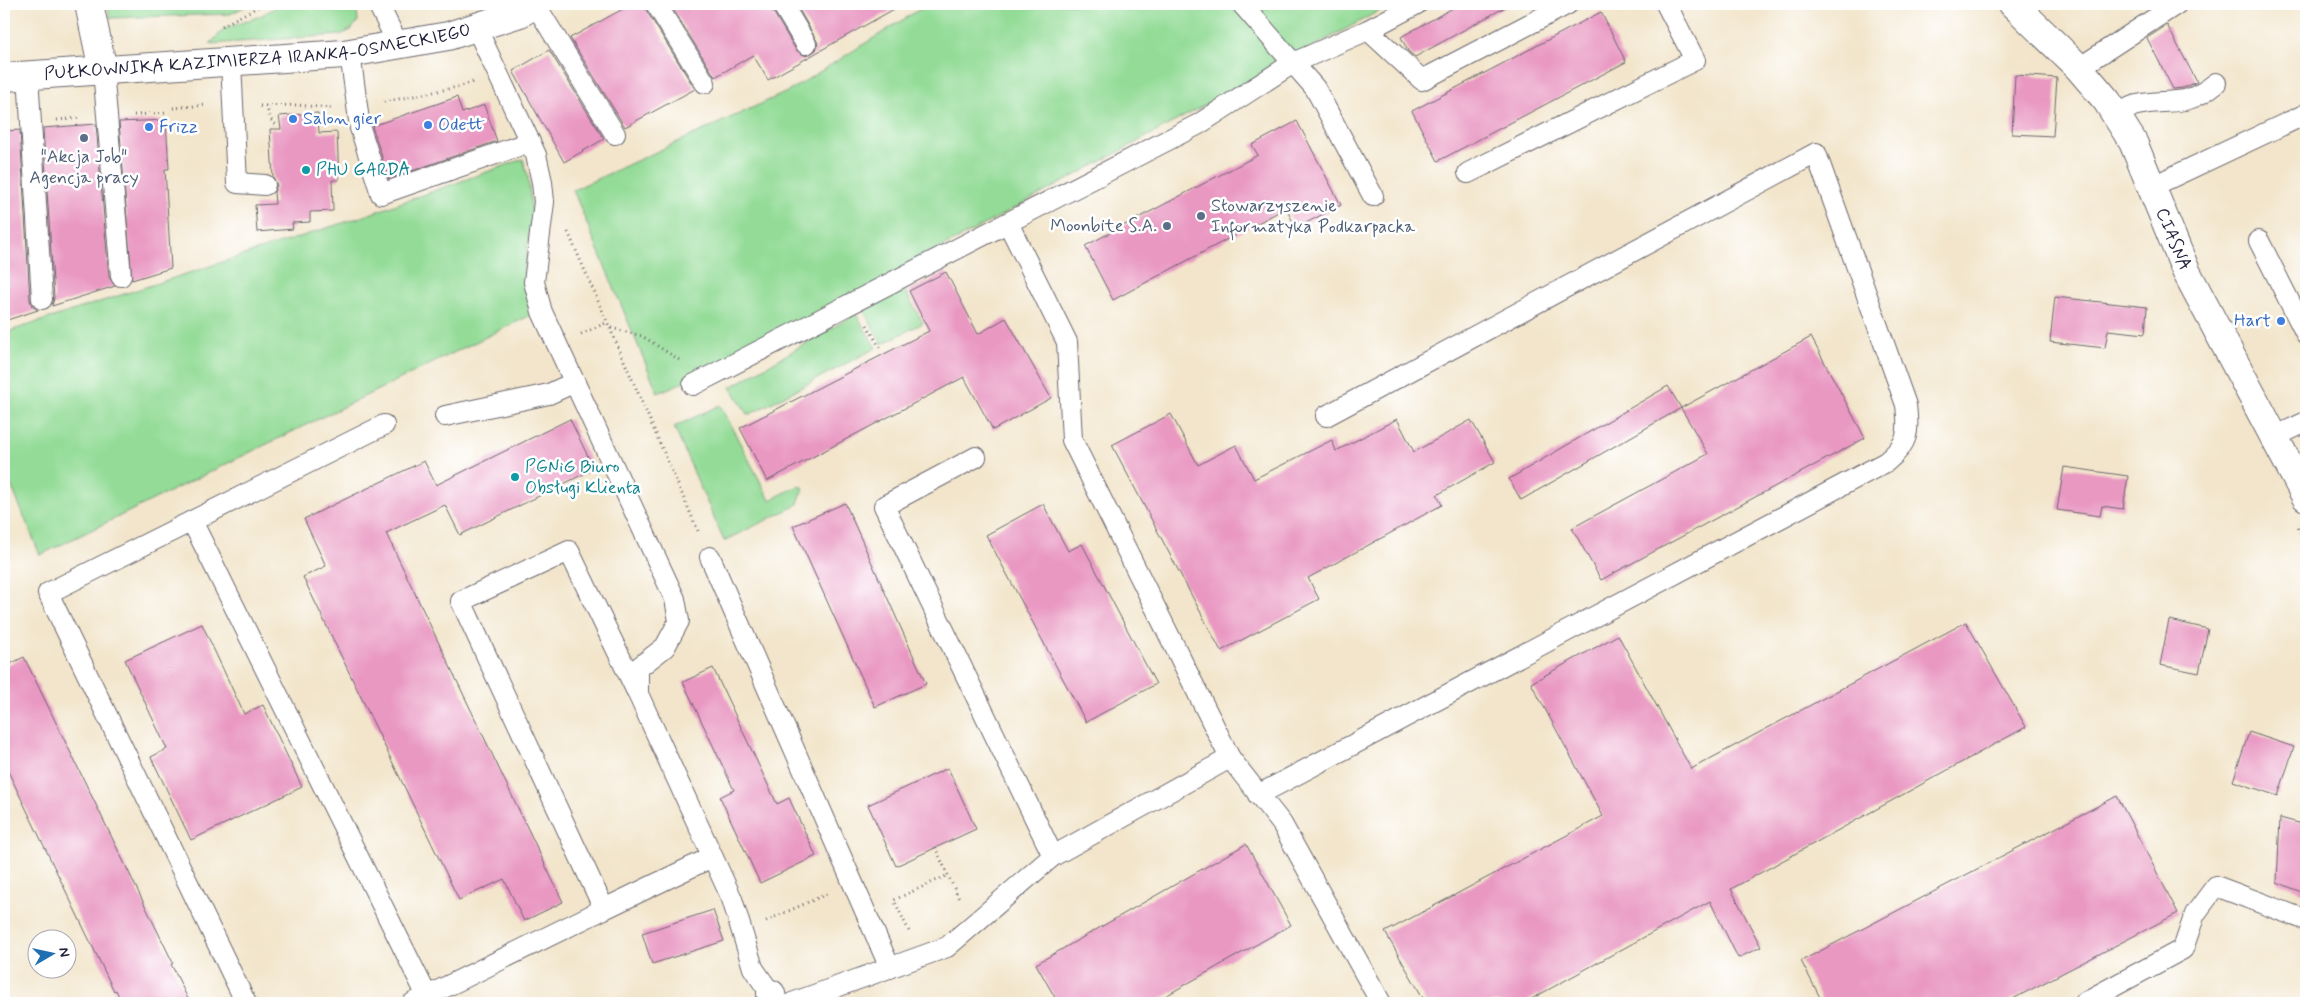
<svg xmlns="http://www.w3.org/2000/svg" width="2310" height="1007" font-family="Mynerve,sans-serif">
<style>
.green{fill:#93db96;stroke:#5a7e68}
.building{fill:#e998c2}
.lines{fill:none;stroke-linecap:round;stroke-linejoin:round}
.service-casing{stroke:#6b666d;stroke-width:22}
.minor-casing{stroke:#6b666d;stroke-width:30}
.tertiary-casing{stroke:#6b666d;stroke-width:30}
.path{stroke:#6b666d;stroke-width:3;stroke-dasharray:1 4;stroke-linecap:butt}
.service{stroke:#fff;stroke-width:20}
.minor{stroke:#fff;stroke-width:28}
.tertiary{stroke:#fff;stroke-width:28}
.shop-dot{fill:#3f7fe0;stroke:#fff;stroke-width:2}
.service-dot{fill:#5c6f8a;stroke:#fff;stroke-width:2}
.culture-dot{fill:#0f9aa8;stroke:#fff;stroke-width:2}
.labels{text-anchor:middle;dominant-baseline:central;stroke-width:5;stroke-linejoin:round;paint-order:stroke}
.street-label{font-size:18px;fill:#22223b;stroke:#fff}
.shop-label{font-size:18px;fill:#366cbe;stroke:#fff;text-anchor:start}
.service-label{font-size:18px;fill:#4e5e75;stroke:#fff}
.culture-label{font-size:18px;fill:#0d838f;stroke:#fff;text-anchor:start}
</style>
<rect width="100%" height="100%" fill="#fff"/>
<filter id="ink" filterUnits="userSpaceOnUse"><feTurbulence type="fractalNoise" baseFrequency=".02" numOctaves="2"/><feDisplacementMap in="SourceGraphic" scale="10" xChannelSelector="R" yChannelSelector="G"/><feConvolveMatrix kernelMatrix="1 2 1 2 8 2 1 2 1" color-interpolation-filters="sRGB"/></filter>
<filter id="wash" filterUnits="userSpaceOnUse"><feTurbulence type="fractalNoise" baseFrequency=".0096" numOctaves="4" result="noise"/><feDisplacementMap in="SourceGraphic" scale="20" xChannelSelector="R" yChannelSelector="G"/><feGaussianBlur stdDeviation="1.12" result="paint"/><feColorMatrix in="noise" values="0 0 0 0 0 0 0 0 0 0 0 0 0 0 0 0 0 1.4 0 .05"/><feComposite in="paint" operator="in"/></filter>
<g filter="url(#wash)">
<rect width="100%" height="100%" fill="#f2e5cb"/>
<!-- green -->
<g class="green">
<path d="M107,4h144l-21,10 -120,4z"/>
<path d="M282,4h72l3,7 1,10 -7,9 -11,5 -130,9 14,-15 36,-13z"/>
<path d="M928,4h464l-656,355 -78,34 -85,-203 216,-99z"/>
<path d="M523,159l5,18 4,39 -8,54 7,45 -491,240 -36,-87v-135l357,-116z"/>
<path d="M904,289l19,34 -41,21 -19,-34z"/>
<path d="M856,314l20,34 -128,67 -17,-28z"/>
<path d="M720,405l50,95 28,-14 6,2 -7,17 -73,36 -50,-114z"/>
</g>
<g id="blocks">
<!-- building -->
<g class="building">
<path d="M632,4h12l2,6 49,79 -70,38 -55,-89z"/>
<path d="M670,4h100l2,6 24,40 10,6 10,-6 2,-7 -22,-39h107l-135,76 -15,-25 -38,22z"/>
<path d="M1460,4h51l-96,53 -7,-6 -7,-14z"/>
<path d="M1601,12l25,50 -188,99 -26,-50z"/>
<path d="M2167,25l30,57 -14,6 -10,1 -26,-51z"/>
<path d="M549,50l55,89 -40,23 -51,-91z"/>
<path d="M2015,75l42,3 -4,58 -41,-2z"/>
<path d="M457,97l5,16 22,-8 13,36 -108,38 -17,-53z"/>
<path d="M318,113l1,20 18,-1 2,48h-7l1,31 -23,1v10l-18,1 1,6 -36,3 -2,-27 20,-1 -1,-12 3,-7 -4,-8 -3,-48h11l-2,-13z"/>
<path d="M166,120l3,49h-4l6,99 -39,12 -13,-158z"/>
<path d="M1297,121l44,84 -45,23 -10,-20 -173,92 -28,-54 173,-91 -6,-10z"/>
<path d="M96,124l13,153 6,9 -63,20 2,-8 -11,-170z"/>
<path d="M20,130l10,170 2,6 6,4 -34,11v-190z"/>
<path d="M946,272l32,62 28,-16 45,80 -58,32 -29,-53 -197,104 -27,-53 189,-97 -20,-40z"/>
<path d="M2055,297l92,10 -2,27 -37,-4 -3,18 -55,-6z"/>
<path d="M1811,337l54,101 -264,142 -29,-52 136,-74 -27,-46z"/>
<path d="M1668,386l13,22 -160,92 -12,-21z"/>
<path d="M1171,414l27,51 38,-20 18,34 78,-39 4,11 61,-32 17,33 57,-32 24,42 -58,33 5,10 -134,73 11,21 -98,52 -109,-206z"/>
<path d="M570,419l24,50 -134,66 -15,-30 -59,28 177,369 -39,19 -20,-42 -45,21 -156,-323 23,-11 -22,-47 120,-58 12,24z"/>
<path d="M2064,467l64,9 -5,33 -21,-3 -2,10 -43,-6z"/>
<path d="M845,503l81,181 -51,23 -82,-181z"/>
<path d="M1043,504l25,47 14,-7 74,140 -70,38 -100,-187z"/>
<path d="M2169,620l39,9 -9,44 -39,-8z"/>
<path d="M1966,622l60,105 -295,162 30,58 -23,11 -28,-57 -186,102h-98l-41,-71 218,-116 -72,-133 87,-48 73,134z"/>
<path d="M202,624l42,90 19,-9 39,82 -111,53 -40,-83 16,-8 -42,-89z"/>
<path d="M24,657l149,306 -2,1 19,39h-68l-6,-13 -2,1 -110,-228v-96z"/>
<path d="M713,668l64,136 12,-6 27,58 -56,27 -40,-86 14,-7 -51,-108z"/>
<path d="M2249,732l45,15 -16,49 -45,-15z"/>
<path d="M948,768l28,61 -80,37 -28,-61z"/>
<path d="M2117,796l61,117 -173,90h-182l-22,-42z"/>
<path d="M2280,818l26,7v69l-29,-12z"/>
<path d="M1246,844l45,81 -138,78h-95l-22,-39z"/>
<path d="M713,910l11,31 -72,23 -10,-31z"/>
</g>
</g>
</g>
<g filter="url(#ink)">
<use href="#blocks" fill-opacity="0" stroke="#6b666d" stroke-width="1"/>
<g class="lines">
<!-- service casing -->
<g class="service-casing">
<g id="service">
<path d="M378,4l21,42"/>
<path d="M535,4l80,130"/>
<path d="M656,4l49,79"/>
<path d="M782,4l24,40"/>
<path d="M1242,4l51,59 75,-33 49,-26"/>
<path d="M476,27l60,128 6,27 2,20 -10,80 8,30 133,287 4,22 -14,26 -27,21v26l94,205 21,69 18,26"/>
<path d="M1368,30l54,50 146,-76"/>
<path d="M350,53l10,75 21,66 149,-52"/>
<path d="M231,63l6,120 28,2"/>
<path d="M2079,68l98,-64"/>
<path d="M103,70l18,206"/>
<path d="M28,75l14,224"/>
<path d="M2116,116c7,-4 14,-10 21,-11 36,-8 46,5 79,-22"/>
<path d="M1468,173l227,-113 -29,-56"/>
<path d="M2151,187l155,-73"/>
<path d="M1008,223l59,119 5,98 158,318 -177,98"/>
<path d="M2259,241l47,93"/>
<path d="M693,385l506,-261 94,-61 22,25 58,108"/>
<path d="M445,416l104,-22 26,-12"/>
<path d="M2274,437l32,-15"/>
<path d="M192,521l235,475"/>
<path d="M710,557l180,411"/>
<path d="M1230,758l52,66 99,179"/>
<path d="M1258,795l628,-333c23,-19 23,-29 20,-57l-90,-252 -490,263"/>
<path d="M604,909l108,-52"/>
<path d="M246,1003l-198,-410 336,-168"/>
<path d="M413,1003l191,-94 -143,-308 108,-50 67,139"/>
<path d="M792,1003l155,-56 106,-91 -169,-350 92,-49"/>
<path d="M2083,1003l100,-54 12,-35 21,-28 90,34"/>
</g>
</g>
<!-- minor casing -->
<g class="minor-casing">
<g id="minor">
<path d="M89,4l14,66"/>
<path id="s1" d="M2013,4l66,64 28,33 26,41 53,129 120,226"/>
<path d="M771,994l2,9"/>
</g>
</g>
<!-- tertiary casing -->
<g class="tertiary-casing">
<g id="tertiary">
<path id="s2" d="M4,77l340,-23 104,-18 72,-23 16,-9"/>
</g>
</g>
<!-- path -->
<g class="path">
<path d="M222,26l41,-22"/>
<path d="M384,102l74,-15 15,-5"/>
<path d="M260,106l36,-1 35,3"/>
<path d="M266,106l5,14 6,6"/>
<path d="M173,108l33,-3"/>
<path d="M134,115l33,-2"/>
<path d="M57,120l23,-2"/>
<path d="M568,232l131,301"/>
<path d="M867,325l13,23"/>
<path d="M611,328l31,8 39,25"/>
<path d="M581,334l27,-12"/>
<path d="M2298,527l8,15"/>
<path d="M935,847l25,54"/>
<path d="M766,921l63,-28"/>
<path d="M909,931l-15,-31 54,-25"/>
</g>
<!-- service -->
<use href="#service" class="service"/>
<!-- minor -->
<use href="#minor" class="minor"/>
<!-- tertiary -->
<use href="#tertiary" class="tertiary"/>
</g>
</g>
<!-- markers -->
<g class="shop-dot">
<circle cx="293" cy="119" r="5"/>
<circle cx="428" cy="125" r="5"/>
<circle cx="149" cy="127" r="5"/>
<circle cx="2281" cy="321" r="5"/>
</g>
<g class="service-dot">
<circle cx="84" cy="138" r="5"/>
<circle cx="1201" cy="216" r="5"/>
<circle cx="1167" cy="226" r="5"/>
</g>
<g class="culture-dot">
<circle cx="306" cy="170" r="5"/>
<circle cx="515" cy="477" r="5"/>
</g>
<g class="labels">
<!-- street labels -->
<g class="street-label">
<text stroke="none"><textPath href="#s2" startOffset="255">PUŁKOWNIKA KAZIMIERZA IRANKA-OSMECKIEGO</textPath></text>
<text stroke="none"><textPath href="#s1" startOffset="289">CIASNA</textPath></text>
</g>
<!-- shop labels -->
<g class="shop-label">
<text x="303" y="119">Salon gier</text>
<text x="438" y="125">Odett</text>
<text x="159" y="127">Frizz</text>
<text x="2271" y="321" text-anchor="end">Hart</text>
</g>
<!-- service labels -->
<g class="service-label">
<text x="84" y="157">"Akcja Job"<tspan x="84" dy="21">Agencja pracy</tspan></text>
<text x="1211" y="206" text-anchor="start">Stowarzyszenie<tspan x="1211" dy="21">Informatyka Podkarpacka</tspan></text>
<text x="1157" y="226" text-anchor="end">Moonbite S.A.</text>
</g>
<!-- culture labels -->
<g class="culture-label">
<text x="316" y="170">PHU GARDA</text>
<text x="525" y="467">PGNiG Biuro<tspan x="525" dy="21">Obsługi Klienta</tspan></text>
</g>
</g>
<!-- margin -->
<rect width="2310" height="1007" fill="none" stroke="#fff" stroke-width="20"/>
<!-- north arrow -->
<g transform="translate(52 954) rotate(81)"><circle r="24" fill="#ffffff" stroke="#a7a7b1"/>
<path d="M0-4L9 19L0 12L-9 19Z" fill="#1f6fb2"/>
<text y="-8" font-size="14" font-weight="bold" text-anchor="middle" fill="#22223b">N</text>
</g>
</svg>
